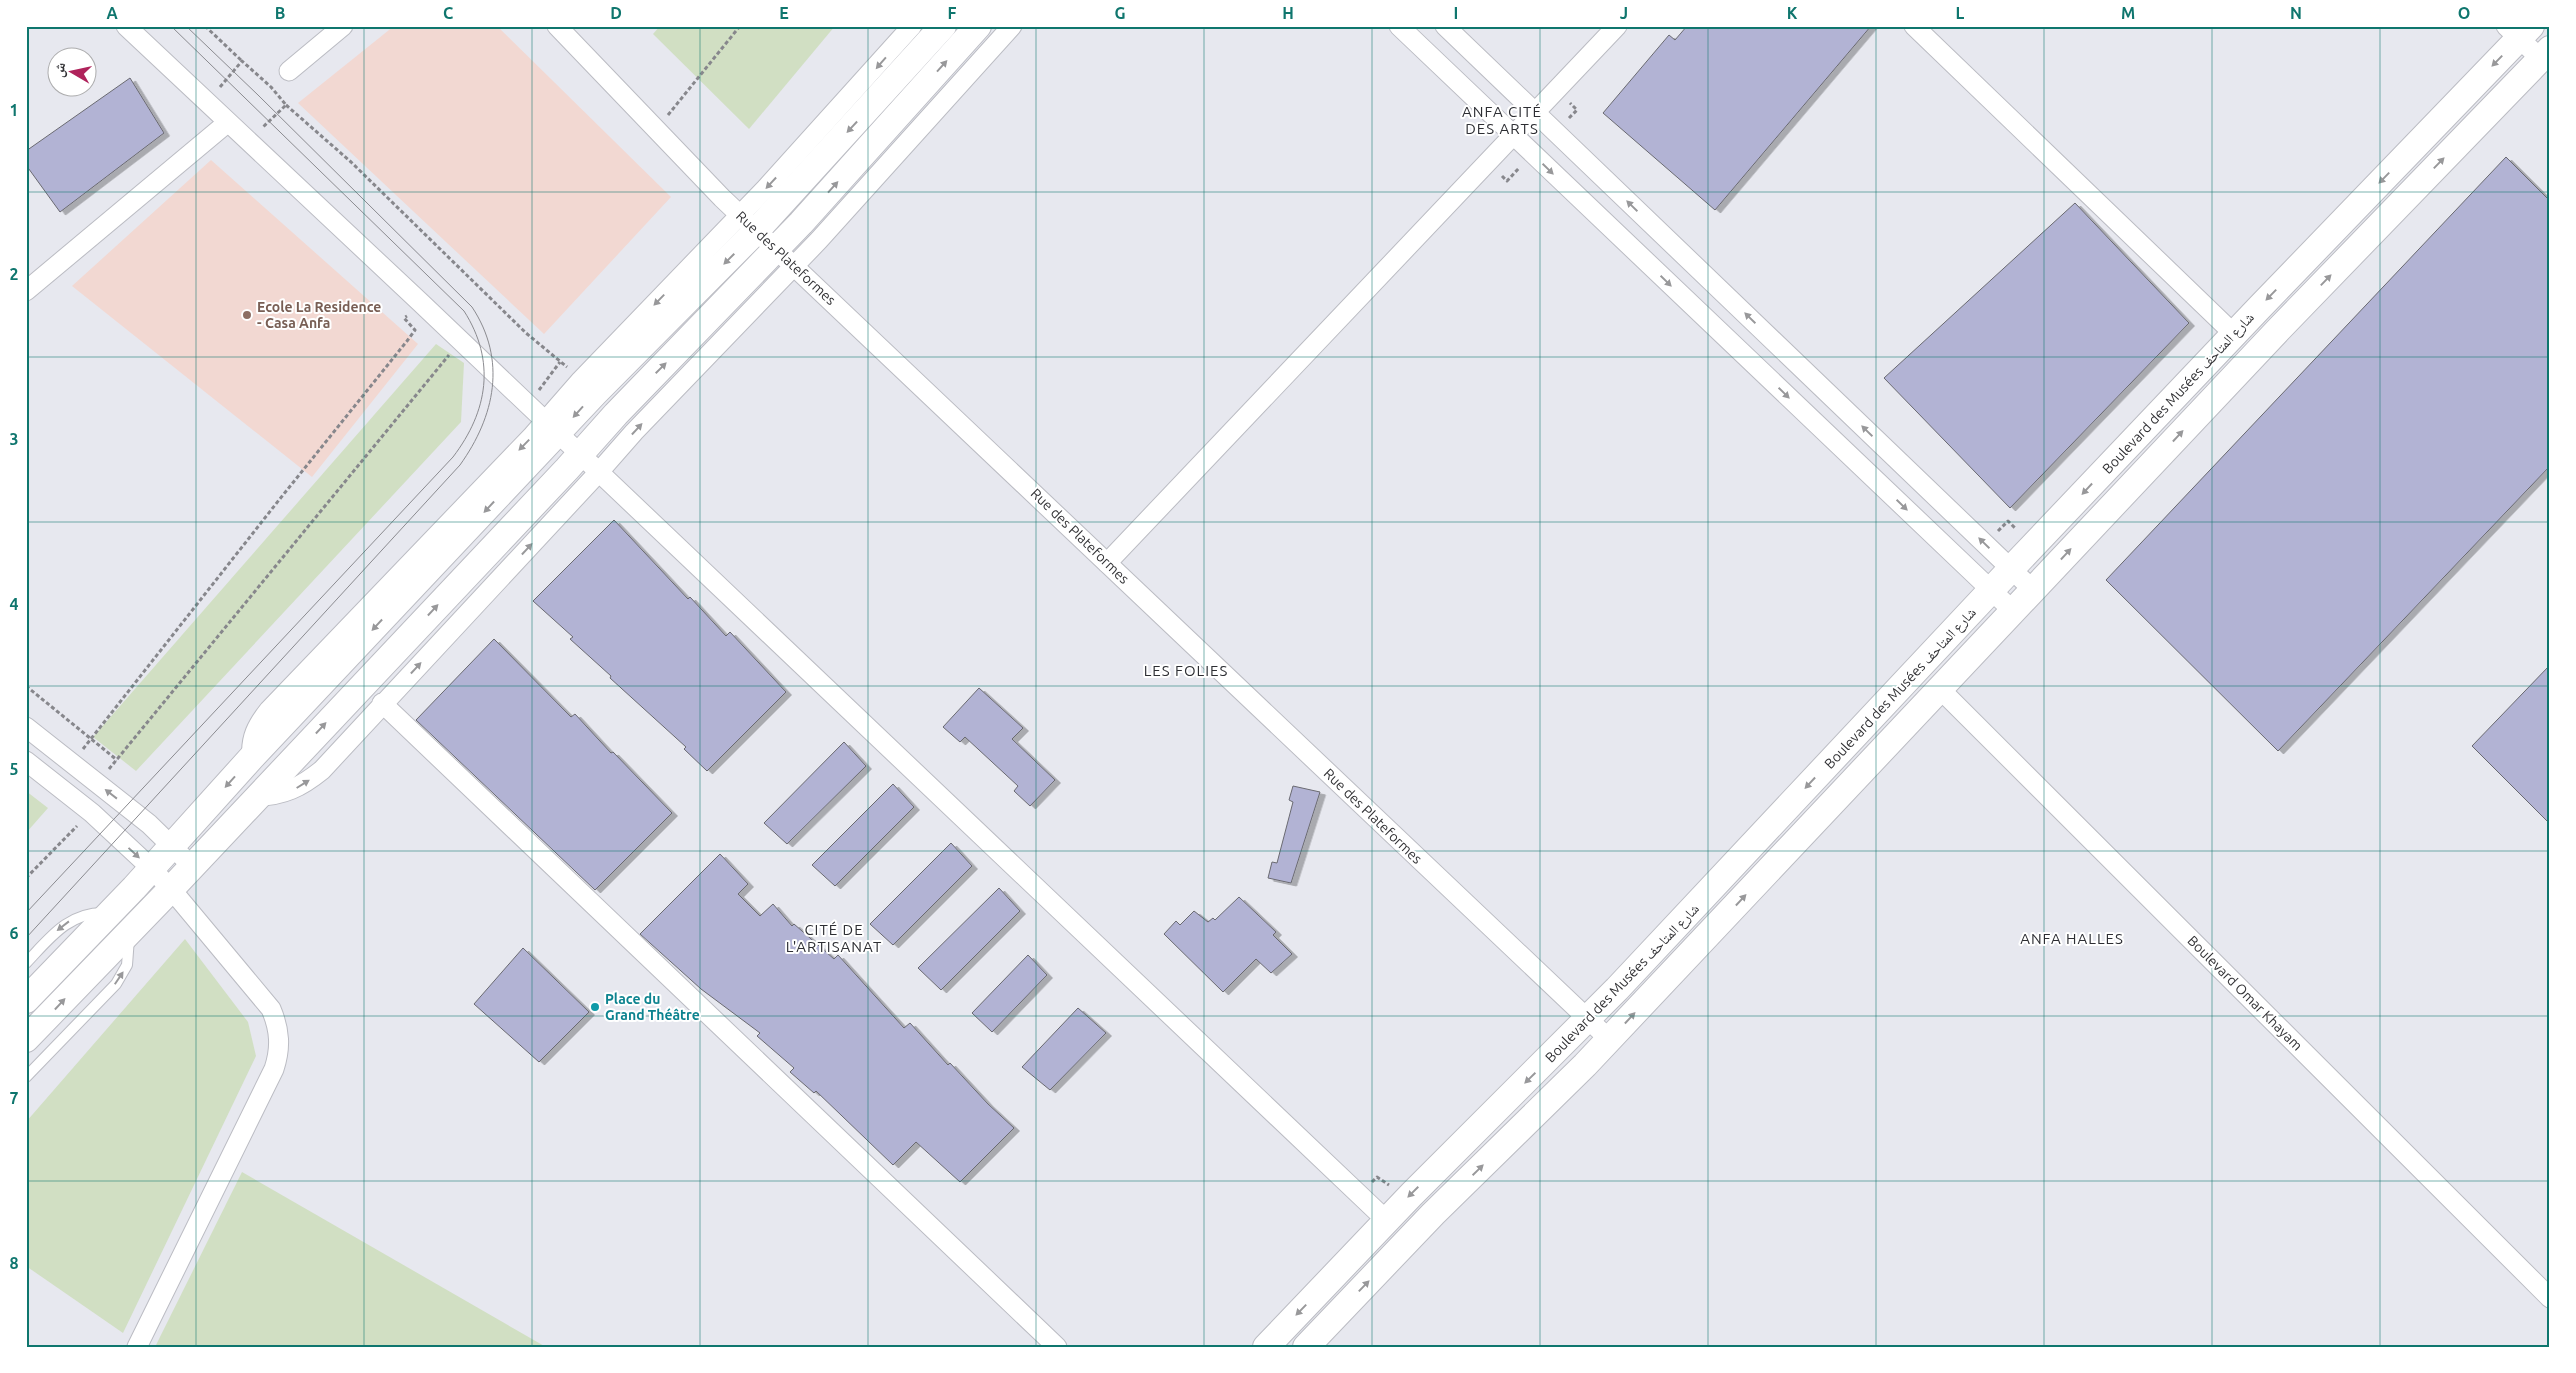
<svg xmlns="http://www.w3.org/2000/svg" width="2576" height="1373" font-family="Ubuntu,'Noto Naskh Arabic',sans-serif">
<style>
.education{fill:#f2d8d2}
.green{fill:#d1dfc3}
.building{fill:#b2b3d4;stroke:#6a6a71;filter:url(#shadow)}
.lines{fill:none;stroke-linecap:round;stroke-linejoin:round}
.lane-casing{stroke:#bbbcc3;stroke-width:12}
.street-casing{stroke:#bbbcc3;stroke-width:21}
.secondary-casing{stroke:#bbbcc3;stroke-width:28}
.path{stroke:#87878c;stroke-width:3;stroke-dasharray:4 2.5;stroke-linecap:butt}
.lane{stroke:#fff;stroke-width:10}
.street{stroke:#fff;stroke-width:19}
.secondary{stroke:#fff;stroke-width:26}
.tram{stroke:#8b8b90;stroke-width:1}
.oneway{fill:#98989a}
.grid{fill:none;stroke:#0f766e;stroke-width:1;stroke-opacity:0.55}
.education-dot{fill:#8d6e63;stroke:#fff;stroke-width:2}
.culture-dot{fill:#0f9aa8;stroke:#fff;stroke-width:2}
.labels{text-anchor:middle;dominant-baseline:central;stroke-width:4;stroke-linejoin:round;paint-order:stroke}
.street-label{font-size:14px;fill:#323235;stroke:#fff}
.education-label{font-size:14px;font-weight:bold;fill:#785e54;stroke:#fff;text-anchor:start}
.culture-label{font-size:14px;font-weight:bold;fill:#0d838f;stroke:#fff;text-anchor:start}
.neighbourhood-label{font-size:15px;letter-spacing:1px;fill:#2d2e33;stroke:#fff}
.neatline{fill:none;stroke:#0f766e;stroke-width:2}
.grid-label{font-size:16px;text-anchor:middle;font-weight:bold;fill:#0f766e}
</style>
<defs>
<filter id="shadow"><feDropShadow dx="5.5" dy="3" stdDeviation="0" flood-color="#0004"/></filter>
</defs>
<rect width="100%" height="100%" fill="#e7e8ef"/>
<!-- education -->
<g class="education">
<path d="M394,26h103l174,171 -127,137 -246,-231z"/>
<path d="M211,160l207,184 -106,133 -240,-191z"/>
</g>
<!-- green -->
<g class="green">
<path d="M660,26h175l-86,103 -96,-95z"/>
<path d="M436,344l28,19 -3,59 -325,349 -43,-34z"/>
<path d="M26,791l22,17 -22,25z"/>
<path d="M185,939l63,83 8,34 -133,277 -97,-67v-144z"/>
<path d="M242,1172l304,175h-391z"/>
</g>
<!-- building -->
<g class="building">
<path d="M1687,26h184l-156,184 -112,-97 66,-78 6,5z"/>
<path d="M130,78l34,55 -104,79 -34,-47v-14z"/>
<path d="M2506,157l44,44v265l-272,285 -172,-171z"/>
<path d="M2075,203l114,120 -179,185 -126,-130z"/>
<path d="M614,520l74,79 2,-2 36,39 4,-4 56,60 -79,79 -23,-22 2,-2 -76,-69 1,-2 -41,-37 3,-2 -40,-36z"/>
<path d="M494,639l77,78 4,-3 36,39 2,-1 59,61 -77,77 -179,-170z"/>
<path d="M2550,665v159l-78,-78z"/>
<path d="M979,688l44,40 -11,11 43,41 -25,26 -16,-15 4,-5 -53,-49 -5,5 -17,-15z"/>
<path d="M844,742l22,24 -79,78 -23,-21z"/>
<path d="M893,784l21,23 -79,79 -23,-21z"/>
<path d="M1293,786l27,6 -29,91 -23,-5 4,-16 5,1 16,-61 -4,-2z"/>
<path d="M951,843l21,23 -79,79 -23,-21z"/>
<path d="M720,854l28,30 -10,10 22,22 13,-12 19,22 2,-2 40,35 4,-4 66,73 6,-5 38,42 2,-2 38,41 26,24 -54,54 -44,-40 -23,23 -77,-74 -2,2 -24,-21 4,-4 -37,-32 3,-3 -59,-44 -61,-55z"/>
<path d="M999,888l21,23 -79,79 -23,-22z"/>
<path d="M1239,897l37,35 -3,3 19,19 -21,19 -15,-14 -33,33 -59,-58 12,-13 4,4 14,-14 14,11 5,-4 2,2z"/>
<path d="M523,948l66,64 -50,50 -65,-58z"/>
<path d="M1028,955l19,20 -55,57 -20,-19z"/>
<path d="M1078,1008l28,25 -56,57 -28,-23z"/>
</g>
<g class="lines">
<!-- lane casing -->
<g class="lane-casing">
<g id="lane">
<path d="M26,963c23,-24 42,-51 79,-50"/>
<path d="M26,1077l90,-93 11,-19 2,-27"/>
</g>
</g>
<!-- street casing -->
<g class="street-casing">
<g id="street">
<path d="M126,26l294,276 966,918"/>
<path d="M557,26l165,172 888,842"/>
<path d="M1399,26l613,584"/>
<path d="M1445,26l587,563"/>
<path d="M1914,26l320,308"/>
<path d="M2506,26l34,32"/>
<path d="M289,71l54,-45"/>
<path d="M26,291l201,-168"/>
<path d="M1107,563l510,-537"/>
<path d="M1940,689l610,609"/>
<path d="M382,703l675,644"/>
<path d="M26,727l123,97 43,42"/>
<path d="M252,757c-2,-19 5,-32 17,-47l264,-275 48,-55 185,-192 146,-162"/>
<path d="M26,761l66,52 59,55 20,21 100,120c9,21 10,39 3,60l-137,278"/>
<path d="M257,796c26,0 44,-9 65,-26l276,-297 36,-41 185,-192 193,-214"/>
</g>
</g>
<!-- secondary casing -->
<g class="secondary-casing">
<g id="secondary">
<path d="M26,1000l108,-112 118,-131 343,-364 162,-163 186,-204"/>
<path d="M26,1039l145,-150 396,-420 49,-55 185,-191 177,-197"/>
<path d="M1266,1347l146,-153 205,-205 394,-420 248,-261 272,-282"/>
<path d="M1306,1347l127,-133 152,-149 695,-737 270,-279"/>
</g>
</g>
<!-- path -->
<g class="path">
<path d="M205,26l37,35"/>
<path d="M220,87l22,-26 29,26 15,18 -23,22"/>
<path d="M286,105l65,57 175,171 41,34"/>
<path d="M668,115l72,-89"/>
<path d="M1569,118l8,-8 -7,-7"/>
<path d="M1502,176l5,5 12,-13"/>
<path d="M539,390l21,-28"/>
<path d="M1998,531l10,-10 8,8"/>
<path d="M26,686l91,74"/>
<path d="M83,749l196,-249 128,-159 8,-11 -11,-12 3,-2"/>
<path d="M109,769l340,-414"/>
<path d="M26,878l51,-52"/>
<path d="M1372,1182l5,-5 12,8"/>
</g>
<!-- lane -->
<use href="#lane" class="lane"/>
<!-- street -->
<use href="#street" class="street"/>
<!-- secondary -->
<use href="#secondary" class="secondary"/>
<!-- tram -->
<g class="tram">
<path d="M26,913l427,-456c35,-46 43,-96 11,-146l-293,-285"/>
<path d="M26,938l434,-473c35,-49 47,-105 12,-158l-214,-212 -72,-69"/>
</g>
</g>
<!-- one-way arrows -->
<defs><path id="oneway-solid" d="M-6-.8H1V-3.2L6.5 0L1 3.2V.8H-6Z" transform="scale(1.25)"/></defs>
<g class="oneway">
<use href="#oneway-solid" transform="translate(2497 61) rotate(134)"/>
<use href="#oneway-solid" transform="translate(881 63) rotate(131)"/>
<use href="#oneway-solid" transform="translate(942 66) rotate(-48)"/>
<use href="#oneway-solid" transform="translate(852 127) rotate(133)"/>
<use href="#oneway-solid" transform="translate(2439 163) rotate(-46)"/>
<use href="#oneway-solid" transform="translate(1548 169) rotate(44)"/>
<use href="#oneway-solid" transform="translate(2384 178) rotate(134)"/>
<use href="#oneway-solid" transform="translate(771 183) rotate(133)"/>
<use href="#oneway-solid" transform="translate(833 187) rotate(-48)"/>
<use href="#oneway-solid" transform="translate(1632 206) rotate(-136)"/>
<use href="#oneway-solid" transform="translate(729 259) rotate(135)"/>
<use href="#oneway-solid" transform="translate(2326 280) rotate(-46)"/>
<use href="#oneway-solid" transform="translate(1666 281) rotate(44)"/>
<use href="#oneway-solid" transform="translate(2271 295) rotate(134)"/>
<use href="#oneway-solid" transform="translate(659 300) rotate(134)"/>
<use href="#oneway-solid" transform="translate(1750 318) rotate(-136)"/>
<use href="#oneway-solid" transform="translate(661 368) rotate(-45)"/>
<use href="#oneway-solid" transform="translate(1784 393) rotate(44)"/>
<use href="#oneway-solid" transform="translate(578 412) rotate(132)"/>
<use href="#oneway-solid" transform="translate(637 429) rotate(-47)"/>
<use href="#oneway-solid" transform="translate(1867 431) rotate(-136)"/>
<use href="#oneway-solid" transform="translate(2178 436) rotate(-47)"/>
<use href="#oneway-solid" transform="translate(524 445) rotate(134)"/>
<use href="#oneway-solid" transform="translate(2087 489) rotate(133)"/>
<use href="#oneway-solid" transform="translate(1902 505) rotate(44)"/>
<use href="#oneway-solid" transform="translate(489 507) rotate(133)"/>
<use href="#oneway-solid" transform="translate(1984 543) rotate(-136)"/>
<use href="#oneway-solid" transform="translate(527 549) rotate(-47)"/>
<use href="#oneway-solid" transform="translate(2066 554) rotate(-47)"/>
<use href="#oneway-solid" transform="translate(433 610) rotate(-47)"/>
<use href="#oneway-solid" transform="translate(377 625) rotate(133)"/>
<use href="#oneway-solid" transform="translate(416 668) rotate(-47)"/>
<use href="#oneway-solid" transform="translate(321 728) rotate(-47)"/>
<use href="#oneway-solid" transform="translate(230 782) rotate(132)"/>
<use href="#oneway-solid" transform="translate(1810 783) rotate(133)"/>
<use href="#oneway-solid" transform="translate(303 784) rotate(-32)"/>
<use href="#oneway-solid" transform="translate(111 794) rotate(-142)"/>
<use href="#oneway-solid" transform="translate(134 853) rotate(43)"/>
<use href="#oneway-solid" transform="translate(1741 900) rotate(-47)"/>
<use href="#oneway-solid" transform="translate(63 926) rotate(142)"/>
<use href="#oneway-solid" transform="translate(119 978) rotate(-56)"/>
<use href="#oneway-solid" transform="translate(60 1004) rotate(-47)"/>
<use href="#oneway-solid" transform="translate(1630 1018) rotate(-47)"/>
<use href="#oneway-solid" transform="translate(1530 1078) rotate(136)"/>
<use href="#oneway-solid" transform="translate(1478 1170) rotate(-44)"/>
<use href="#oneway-solid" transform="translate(1413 1192) rotate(135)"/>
<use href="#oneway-solid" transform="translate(1364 1286) rotate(-46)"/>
<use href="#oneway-solid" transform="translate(1301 1310) rotate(134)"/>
</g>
<!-- grid -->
<path class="grid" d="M196,26v1321M364,26v1321M532,26v1321M700,26v1321M868,26v1321M1036,26v1321M1204,26v1321M1372,26v1321M1540,26v1321M1708,26v1321M1876,26v1321M2044,26v1321M2212,26v1321M2380,26v1321M26,192h2524M26,357h2524M26,522h2524M26,686h2524M26,851h2524M26,1016h2524M26,1181h2524"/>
<!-- markers -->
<circle class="education-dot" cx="247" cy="315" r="5"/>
<circle class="culture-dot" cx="595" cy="1007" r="5"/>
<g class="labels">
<!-- street labels -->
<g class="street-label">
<text transform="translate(786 258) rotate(43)">Rue des Plateformes</text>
<text transform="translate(2178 393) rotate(-47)">Boulevard des Musées شارع المتاحف</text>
<text transform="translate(1080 536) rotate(44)">Rue des Plateformes</text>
<text transform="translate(1900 688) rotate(-47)">Boulevard des Musées شارع المتاحف</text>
<text transform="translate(1373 816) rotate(44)">Rue des Plateformes</text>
<text transform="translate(1622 983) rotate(-46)">Boulevard des Musées شارع المتاحف</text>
<text transform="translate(2245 993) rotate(45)">Boulevard Omar Khayam</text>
</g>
<!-- education labels -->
<g class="education-label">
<text x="257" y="307">Ecole La Residence<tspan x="257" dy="16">- Casa Anfa</tspan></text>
</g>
<!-- culture labels -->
<g class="culture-label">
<text x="605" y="999">Place du<tspan x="605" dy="16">Grand Théâtre</tspan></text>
</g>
<!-- neighbourhood labels -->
<g class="neighbourhood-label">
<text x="1502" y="111">ANFA CITÉ<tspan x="1502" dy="17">DES ARTS</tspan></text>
<text x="1186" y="670">LES FOLIES</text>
<text x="834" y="929">CITÉ DE<tspan x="834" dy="17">L'ARTISANAT</tspan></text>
<text x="2072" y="938">ANFA HALLES</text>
</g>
</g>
<!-- border -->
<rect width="2576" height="1373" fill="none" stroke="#ffffff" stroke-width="55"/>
<!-- north arrow -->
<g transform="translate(72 72) rotate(279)"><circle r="24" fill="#ffffff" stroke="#adadae"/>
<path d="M0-4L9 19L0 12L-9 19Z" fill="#af225b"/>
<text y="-8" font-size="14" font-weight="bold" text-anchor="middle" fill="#323235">ش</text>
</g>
<rect x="28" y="28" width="2520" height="1318" class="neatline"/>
<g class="grid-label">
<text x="112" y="19">A</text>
<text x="280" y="19">B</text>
<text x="448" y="19">C</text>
<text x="616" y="19">D</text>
<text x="784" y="19">E</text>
<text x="952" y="19">F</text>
<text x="1120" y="19">G</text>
<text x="1288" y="19">H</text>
<text x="1456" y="19">I</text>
<text x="1624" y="19">J</text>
<text x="1792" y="19">K</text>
<text x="1960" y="19">L</text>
<text x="2128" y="19">M</text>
<text x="2296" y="19">N</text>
<text x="2464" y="19">O</text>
<text x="14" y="116">1</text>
<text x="14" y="280">2</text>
<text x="14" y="445">3</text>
<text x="14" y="610">4</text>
<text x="14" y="775">5</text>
<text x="14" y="939">6</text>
<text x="14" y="1104">7</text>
<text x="14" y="1269">8</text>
</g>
</svg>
